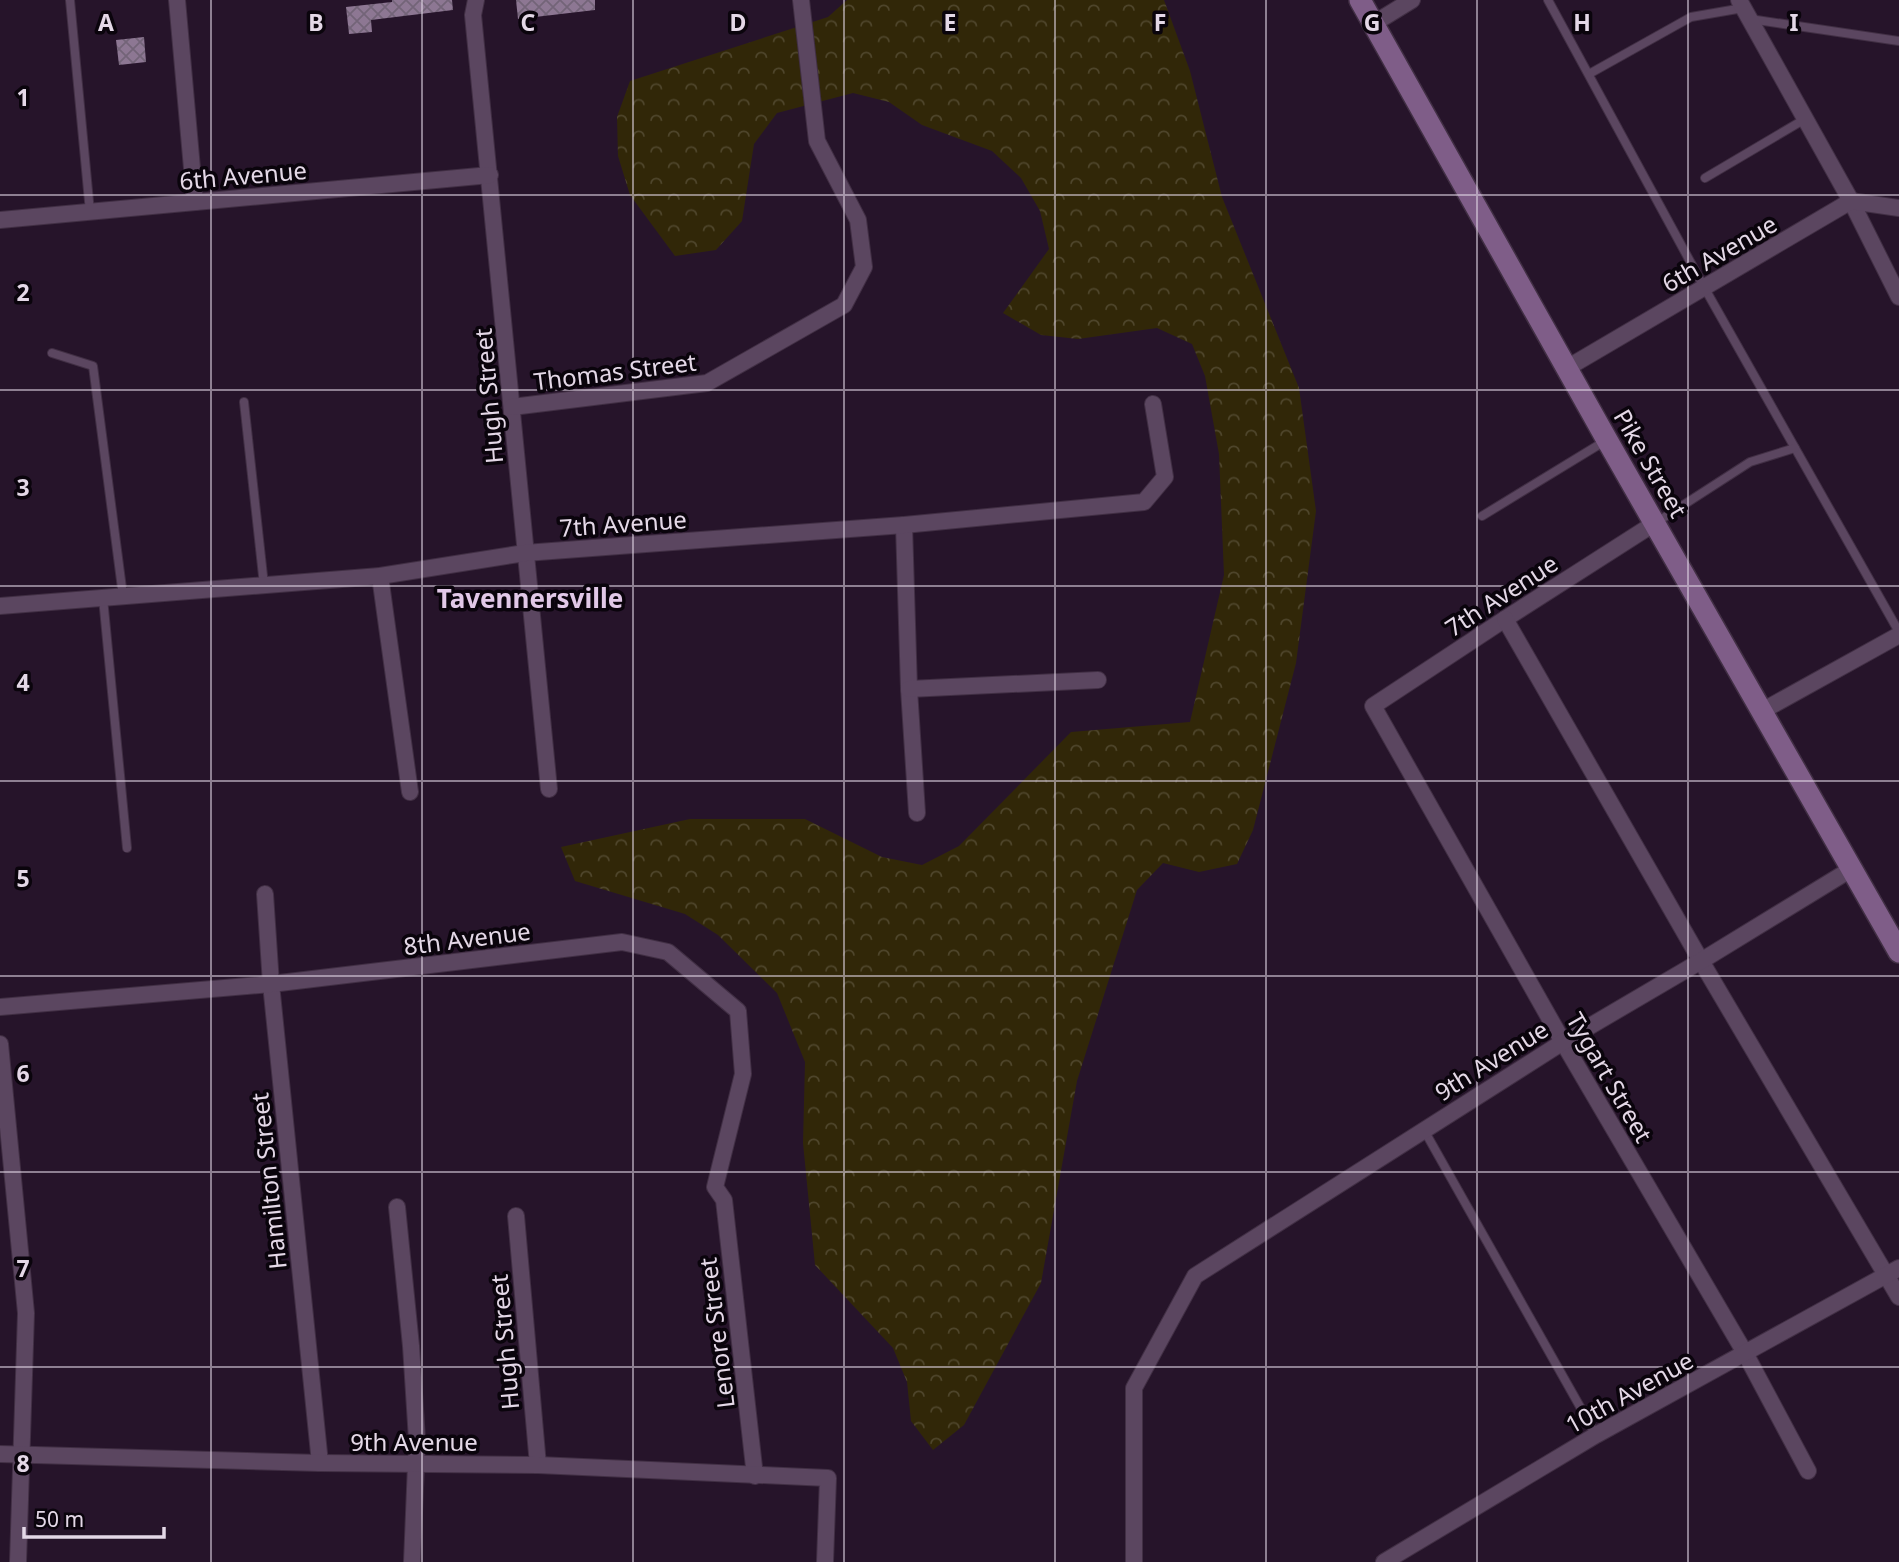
<svg xmlns="http://www.w3.org/2000/svg" width="1899" height="1562" font-family="'Noto Sans',sans-serif">
<style>
.forest{fill:url(#forest-crowns)}
.building{fill:url(#building-cross-hatch)}
.lines{fill:none;stroke-linecap:round;stroke-linejoin:round}
.service-casing{stroke:#412f44;stroke-width:10}
.minor-casing{stroke:#412f44;stroke-width:18}
.secondary-casing{stroke:#412f44;stroke-width:24}
.service{stroke:#5b4660;stroke-width:8}
.minor{stroke:#5b4660;stroke-width:16}
.secondary{stroke:#7f5d88;stroke-width:21}
.grid{fill:none;stroke:#e4d8e7;stroke-width:2;stroke-opacity:0.55}
.labels{text-anchor:middle;dominant-baseline:central;stroke-width:7;stroke-linejoin:round;paint-order:stroke}
.street-label{font-size:24px;fill:#e4d8e7;stroke:#0a040c}
.neighbourhood-label{font-size:26px;font-weight:bold;fill:#e1c8e7;stroke:#0a040c}
.grid-label{font-size:23px;text-anchor:middle;font-weight:bold;fill:#e4d8e7;stroke:#0a040c;stroke-width:7;stroke-linejoin:round;paint-order:stroke}
</style>
<defs>
<pattern id="forest-crowns" width="20" height="18" patternUnits="userSpaceOnUse" patternTransform="scale(1.75)"><rect width="20" height="18" fill="#312708"/><path d="M2 6a3 3 0 1 1 6 0M12 15a3 3 0 1 1 6 0" fill="none" stroke="#4f462c"/></pattern>
<pattern id="building-cross-hatch" width="8" height="8" patternUnits="userSpaceOnUse" patternTransform="scale(1.75)"><rect width="8" height="8" fill="#8d7793"/><path d="M0 0l8 8M0 8l8-8" fill="none" stroke="#736478"/></pattern>
</defs>
<rect width="100%" height="100%" fill="#26142a"/>
<!-- forest -->
<path class="forest" d="M847,0h317l26,71 32,126 77,191 17,123 -20,152 -43,167 -16,34 -38,8 -36,-9 -26,27 -60,191 -36,202 -77,142 -31,25 -22,-29 -4,-39 -14,-34 -78,-83 -12,-122 2,-81 -28,-69 -59,-58 -33,-21 -110,-33 -14,-34 129,-28h115l77,38 40,8 37,-19 112,-114 119,-10 34,-147 -5,-121 -14,-78 -13,-32 -35,-16 -79,11 -37,-4 -38,-22 46,-64 -9,-38 -19,-33 -29,-27 -70,-26 -33,-23 -36,-9 -76,20 -23,31 -12,77 -26,29 -41,6 -45,-61 -12,-39 -1,-39 13,-36 198,-64z"/>
<!-- building -->
<g class="building">
<path d="M392,0h60l1,10 -82,10 1,12 -23,2 -3,-27 46,-5z"/>
<path d="M516,0h79v10l-77,9z"/>
<path d="M144,37l2,25 -27,3 -3,-25z"/>
</g>
<g class="lines">
<!-- service casing -->
<g class="service-casing">
<g id="service">
<path d="M70,0l20,212"/>
<path d="M1548,0l156,287 195,345"/>
<path d="M1750,19l149,22"/>
<path d="M1589,74l102,-57 52,-9"/>
<path d="M1705,178l100,-59"/>
<path d="M52,353l41,13 30,230"/>
<path d="M244,402l20,183"/>
<path d="M1482,516l123,-75"/>
<path d="M1657,522l93,-60 45,-14"/>
<path d="M103,598l24,250"/>
<path d="M1424,1130l172,305"/>
</g>
</g>
<!-- minor casing -->
<g class="minor-casing">
<g id="minor">
<path d="M177,0l18,202"/>
<path d="M476,0l-3,15 76,774"/>
<path d="M1739,0l112,201 48,96"/>
<path d="M1373,24l39,-24"/>
<path d="M0,220l490,-45"/>
<path d="M1567,368l284,-167 48,7"/>
<path d="M512,407l195,-24 137,-78 20,-38 -6,-47 -41,-79 -16,-141"/>
<path d="M1655,523l-150,96 -132,87 190,336 182,311 63,118"/>
<path d="M904,525l5,164 8,124"/>
<path d="M380,576l30,216"/>
<path d="M0,606l380,-30 145,-23 379,-28 240,-23 21,-25 -12,-73"/>
<path d="M1505,619l196,342 198,336"/>
<path d="M909,689l189,-9"/>
<path d="M1762,711l137,-76"/>
<path d="M265,894l6,90 49,479"/>
<path d="M0,1007l271,-23 351,-42 46,10 70,59 5,63 -28,113 9,13 31,276"/>
<path d="M0,1044l26,269 -8,249"/>
<path d="M397,1207l14,139 6,94 -5,122"/>
<path d="M516,1216l22,249"/>
<path d="M0,1454l320,9 218,2 290,13 -3,84"/>
<path d="M1134,1562v-174l61,-112 368,-234 138,-81 152,-93"/>
<path d="M1384,1562l212,-127 303,-167"/>
</g>
</g>
<!-- secondary casing -->
<g class="secondary-casing">
<path id="secondary" d="M1360,0l247,440 292,512"/>
</g>
<!-- service -->
<use href="#service" class="service"/>
<!-- minor -->
<use href="#minor" class="minor"/>
<!-- secondary -->
<use href="#secondary" class="secondary"/>
</g>
<!-- grid -->
<path class="grid" d="M211,0v1562M422,0v1562M633,0v1562M844,0v1562M1055,0v1562M1266,0v1562M1477,0v1562M1688,0v1562M0,195h1899M0,390h1899M0,586h1899M0,781h1899M0,976h1899M0,1172h1899M0,1367h1899"/>
<g class="labels">
<!-- street labels -->
<g class="street-label">
<text transform="translate(243 175) rotate(-5)">6th Avenue</text>
<text transform="translate(1719 253) rotate(-30)">6th Avenue</text>
<text transform="translate(615 371) rotate(-7)">Thomas Street</text>
<text transform="translate(488 396) rotate(-95)">Hugh Street</text>
<text transform="translate(1651 463) rotate(60)">Pike Street</text>
<text transform="translate(623 523) rotate(-4)">7th Avenue</text>
<text transform="translate(1501 595) rotate(-33)">7th Avenue</text>
<text transform="translate(467 938) rotate(-7)">8th Avenue</text>
<text transform="translate(1491 1060) rotate(-32)">9th Avenue</text>
<text transform="translate(1610 1077) rotate(60)">Tygart Street</text>
<text transform="translate(268 1181) rotate(-96)">Hamilton Street</text>
<text transform="translate(716 1333) rotate(-97)">Lenore Street</text>
<text transform="translate(504 1342) rotate(-95)">Hugh Street</text>
<text transform="translate(1629 1392) rotate(-29)">10th Avenue</text>
<text x="414" y="1441">9th Avenue</text>
</g>
<!-- neighbourhood labels -->
<g class="neighbourhood-label">
<text x="530" y="598">Tavennersville</text>
</g>
</g>
<g class="grid-label">
<text x="106" y="31">A</text>
<text x="316" y="31">B</text>
<text x="528" y="31">C</text>
<text x="738" y="31">D</text>
<text x="950" y="31">E</text>
<text x="1160" y="31">F</text>
<text x="1372" y="31">G</text>
<text x="1582" y="31">H</text>
<text x="1794" y="31">I</text>
<text x="23" y="106">1</text>
<text x="23" y="301">2</text>
<text x="23" y="496">3</text>
<text x="23" y="691">4</text>
<text x="23" y="887">5</text>
<text x="23" y="1082">6</text>
<text x="23" y="1277">7</text>
<text x="23" y="1472">8</text>
</g>
<!-- scale -->
<path d="M24 1527v10h140v-10" fill="none" stroke="#e4d8e7" stroke-width="3.5"/>
<text x="35" y="1527" font-size="21" fill="#e4d8e7" stroke="#0a040c" stroke-width="5" paint-order="stroke">50 m</text>
</svg>
